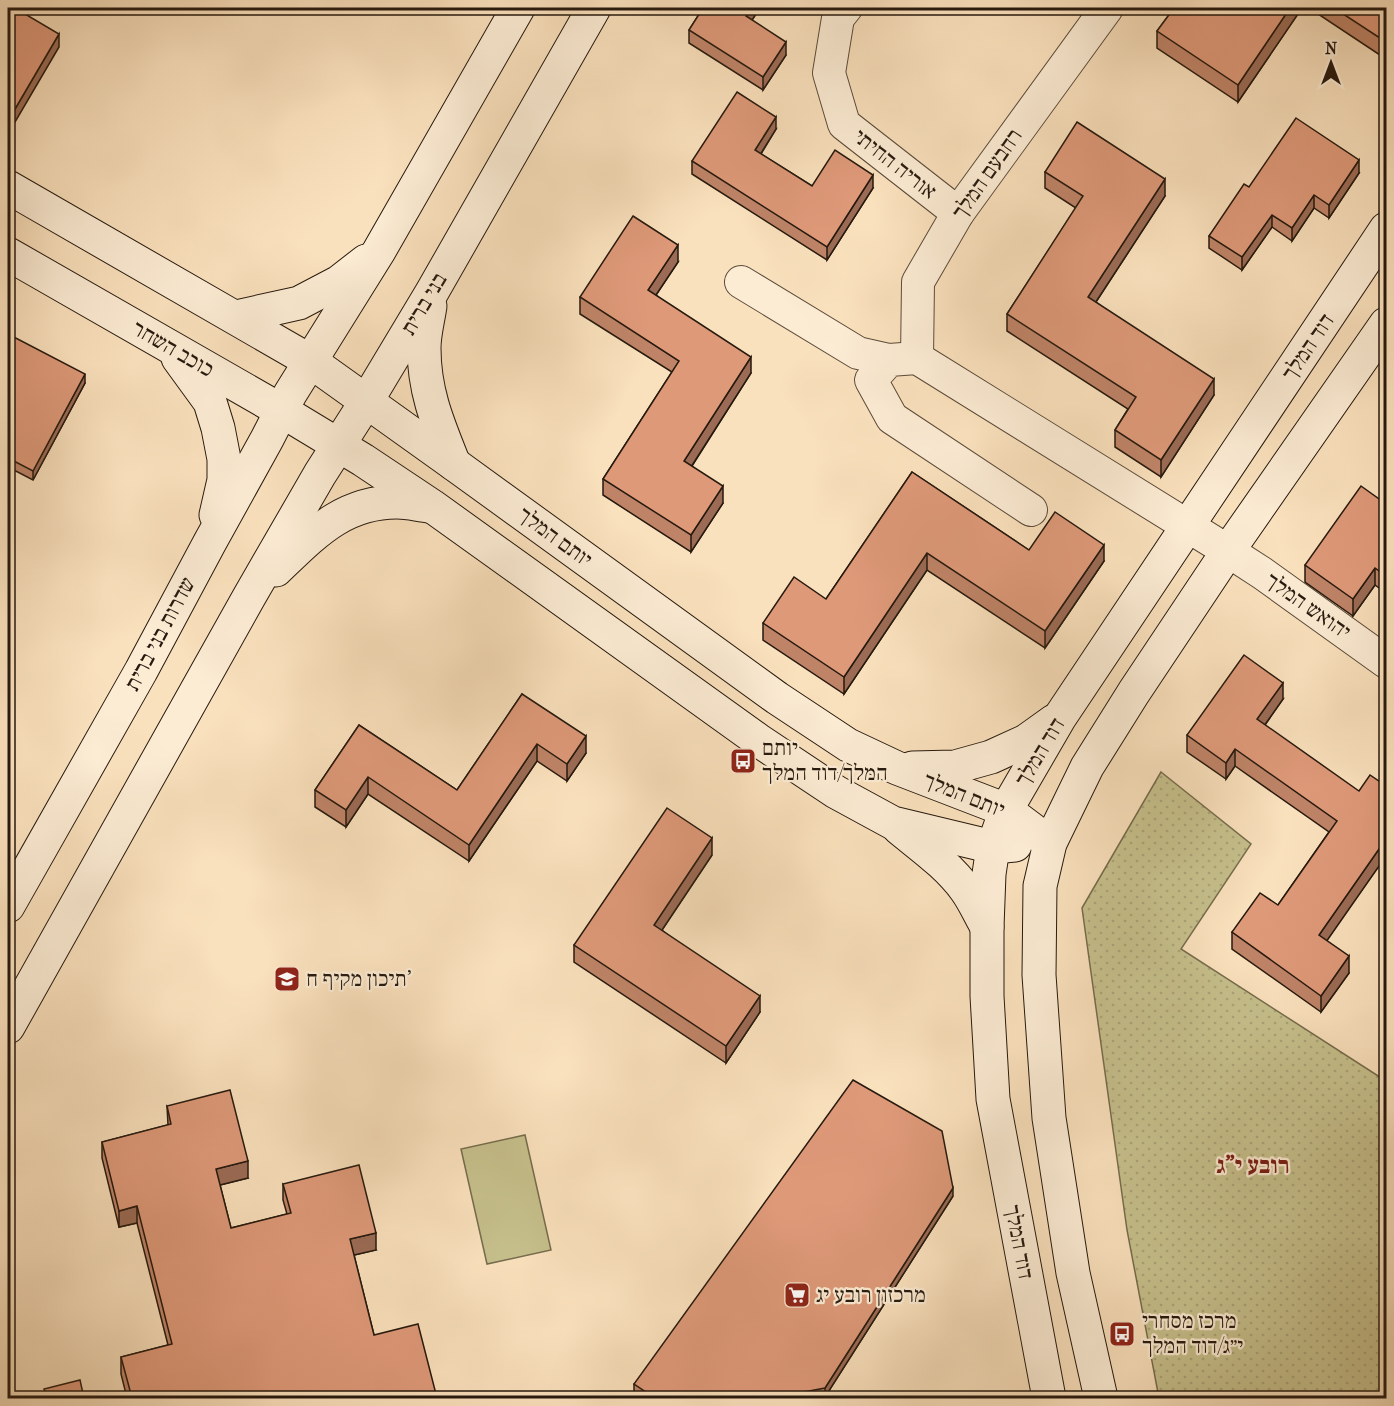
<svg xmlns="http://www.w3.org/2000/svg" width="1394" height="1406" font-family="'IM FELL French Canon','Frank Ruhl Libre',serif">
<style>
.green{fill:url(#green-dots);stroke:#766c4d;stroke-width:1.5}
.pitch{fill:#c6c08c;stroke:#766c4d;stroke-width:1.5}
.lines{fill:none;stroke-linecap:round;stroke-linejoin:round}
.street-casing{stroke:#5b4b3a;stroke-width:34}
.secondary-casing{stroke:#26190e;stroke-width:35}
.street{stroke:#fcecd4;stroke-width:32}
.secondary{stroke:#fcecd4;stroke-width:33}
.wall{fill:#bf8468;stroke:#26190e;stroke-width:1.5}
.shaded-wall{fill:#9b6b55;stroke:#26190e;stroke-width:1.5}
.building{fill:#de9979;stroke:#26190e;stroke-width:1.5}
.labels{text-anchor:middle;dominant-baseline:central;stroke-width:4.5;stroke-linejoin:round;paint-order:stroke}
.street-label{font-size:22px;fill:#26190e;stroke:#fcecd4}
.poi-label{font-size:22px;fill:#26190e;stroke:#fcecd4;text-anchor:start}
.neighbourhood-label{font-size:24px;font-weight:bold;fill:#7a1f14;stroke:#fcecd4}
</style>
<defs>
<pattern id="green-dots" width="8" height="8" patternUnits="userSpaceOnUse" patternTransform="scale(1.5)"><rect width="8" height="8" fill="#c6c08c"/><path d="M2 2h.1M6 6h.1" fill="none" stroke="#aaa478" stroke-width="1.8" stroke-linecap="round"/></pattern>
</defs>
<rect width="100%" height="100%" fill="#fae1bd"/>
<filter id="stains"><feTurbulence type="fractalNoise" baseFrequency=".00333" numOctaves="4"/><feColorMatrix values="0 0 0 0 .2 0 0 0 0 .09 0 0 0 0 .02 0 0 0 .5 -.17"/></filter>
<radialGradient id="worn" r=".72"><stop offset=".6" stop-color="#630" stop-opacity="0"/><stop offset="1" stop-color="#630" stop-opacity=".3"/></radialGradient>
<!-- green -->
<path class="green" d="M1161,772l90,72 -70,105 205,132v317h-227l-32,-168 -45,-322z"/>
<!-- pitch -->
<path class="pitch" d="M525,1135l26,115 -64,14 -26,-115z"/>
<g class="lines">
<!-- street casing -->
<g class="street-casing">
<g id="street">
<path d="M846,8l-8,10 -9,55 15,51 114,89"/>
<path d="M1107,8l-149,205 -40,69 -1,76 311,193 34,22 124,89"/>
<path d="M741,282l117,71 31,7"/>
<path d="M917,358l-28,2 -18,20 21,38 139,92"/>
</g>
</g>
<!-- secondary casing -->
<g class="secondary-casing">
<g id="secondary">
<path d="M8,187l302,174 144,103 323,234 71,47 49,23 109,42 44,33"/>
<path d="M8,254l274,157 81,49 69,46 326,234 78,52 57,31 100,24 22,-2"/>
<path d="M430,306c-2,14 -6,28 -6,42 0,44 14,76 30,116"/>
<path d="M236,317l63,-14 40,-21 27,-21"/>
<path d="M178,358l32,44 8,26 6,31v21l-8,35"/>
<path d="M276,570c37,-35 66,-68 121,-68 11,0 22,3 33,4"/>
<path d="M912,768l43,-1 36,-10 35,-16 28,-20"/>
<path d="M899,828c23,19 49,37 67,62 8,11 14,25 21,37"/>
<path d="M8,906l133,-235 69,-129 57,-103 23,-45 36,-58 53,-85 139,-243"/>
<path d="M8,1027l241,-430 71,-123 46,-72 66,-110 162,-284"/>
<path d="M1049,1398l-56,-299 -6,-103v-69l2,-53 4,-27 13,-37 54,-93 326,-488"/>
<path d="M1101,1398l-28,-125 -24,-155 -10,-143 1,-89 10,-43 37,-76 47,-75 94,-141 158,-227"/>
</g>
</g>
<!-- street -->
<use href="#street" class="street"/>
<!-- secondary -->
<use href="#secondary" class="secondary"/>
</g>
<!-- wall -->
<g class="wall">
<path d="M703,8h57l-8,12 34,35 -23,35 -74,-47v-13z"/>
<path d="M1174,8h128l-64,94 -81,-54v-17z"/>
<path d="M1309,8h77v51z"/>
<path d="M776,129l-15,25 51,32 61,2 -46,72 -135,-86v-13z"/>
<path d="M1045,172l120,24 -69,106 118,93 -53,82 -46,-30v-17l13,-21 -121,-78v-17l69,-106 -31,-20z"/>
<path d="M1359,173l-30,45 -15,-10 -22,33 -20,-14 -30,43 -33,-22v-12l40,-49z"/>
<path d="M678,262l-22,33 95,78 -59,93 31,37 -32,49 -88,-57v-16l69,-107 -92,-58v-17z"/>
<path d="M8,334l77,49 -52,97 -25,-13z"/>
<path d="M912,472l117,78 75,11 -59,87 -118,-78 -83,124 -81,-54v-17l63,-24z"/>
<path d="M1386,504v89l-11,-8 -22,31 -48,-34v-17z"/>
<path d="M522,694l64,59 -19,28 -30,-20 -68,100 -101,-67 -22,33 -31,-20v-17l44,-65 98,65z"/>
<path d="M1283,699l-18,26 121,131 -60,84 23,33 -28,39 -89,-63v-17l46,-27 51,-73 -94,-66 -9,13 -39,-27v-17z"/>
<path d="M712,855l-50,75 98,82 -34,51 -152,-101v-17z"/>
<path d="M167,1106l81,72 -28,7 11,43 56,-14 -4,-14v-16l93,66 -22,5 20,80 63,63h-310l-6,-24v-17l47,-12 -31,-122 -18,4 -17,-69v-16l66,-17z"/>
<path d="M953,1196l-128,201 -7,1h-176l-8,-5v-9z"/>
</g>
<!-- shaded-wall -->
<g class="shaded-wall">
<path d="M752,8h8l-14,21v-13z"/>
<path d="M1290,8h12l-64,94v-17z"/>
<path d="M59,34v13l-51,87v-13z"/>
<path d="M786,42v13l-23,35v-13z"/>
<path d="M776,117v12l-21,34v-13z"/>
<path d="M1359,160v13l-30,45v-13z"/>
<path d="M873,175v13l-46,72v-13z"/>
<path d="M1165,179v17l-77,118v-17z"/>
<path d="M1314,195v13l-22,33v-13z"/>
<path d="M1272,215v12l-30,43v-13z"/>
<path d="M678,245v17l-30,45v-17z"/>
<path d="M751,357v16l-67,105v-17z"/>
<path d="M85,374v9l-52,97v-9z"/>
<path d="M1214,379v16l-53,82v-17z"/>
<path d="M723,486v17l-32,49v-17z"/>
<path d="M1104,545v16l-59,87v-17z"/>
<path d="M927,553v17l-83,124v-17z"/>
<path d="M1375,568v17l-22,31v-17z"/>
<path d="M1283,683v16l-26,37v-17z"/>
<path d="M586,736v17l-19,28v-17z"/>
<path d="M537,744v17l-68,100v-16z"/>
<path d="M1235,749v17l-9,13v-16z"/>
<path d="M368,777v17l-22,33v-17z"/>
<path d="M712,838v17l-58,87v-17z"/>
<path d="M1386,839v17l-67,96v-17z"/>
<path d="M1349,956v17l-28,39v-16z"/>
<path d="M760,996v16l-34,51v-17z"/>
<path d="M248,1161v17l-32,8v-17z"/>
<path d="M953,1188v8l-128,201v-9z"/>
<path d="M137,1206v17l-18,4v-16z"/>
<path d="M376,1233v17l-26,6v-17z"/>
</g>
<!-- building -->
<g class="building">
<path d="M8,8h7l44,26 -51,87z"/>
<path d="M703,8h49l-6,8 40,26 -23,35 -74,-47z"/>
<path d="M1174,8h116l-52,77 -81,-54z"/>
<path d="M1334,8h52v34z"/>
<path d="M737,92l39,25 -21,33 57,36 23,-36 38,25 -46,72 -135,-86z"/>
<path d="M1296,118l63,42 -30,45 -15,-10 -22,33 -20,-13 -30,42 -33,-21 35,-52 5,3z"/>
<path d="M1077,122l88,57 -77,118 126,82 -53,81 -46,-30 21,-33 -129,-83 76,-118 -38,-24z"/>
<path d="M633,216l45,29 -30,45 103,67 -67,104 39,25 -32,49 -88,-56 76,-118 -99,-64z"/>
<path d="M8,334l77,40 -52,97 -25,-13z"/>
<path d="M912,472l117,78 26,-38 49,33 -59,86 -118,-78 -83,124 -81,-54 31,-46 32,22z"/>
<path d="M1361,486l25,18v72l-11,-8 -22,31 -48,-34z"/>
<path d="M1244,655l39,28 -26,36 102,72 11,-16 16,11v53l-67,96 30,21 -28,40 -89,-64 28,-39 18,12 59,-84 -102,-72 -9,14 -39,-28z"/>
<path d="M522,694l64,42 -19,28 -30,-20 -68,101 -101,-68 -22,33 -31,-20 44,-65 98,65z"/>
<path d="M667,808l45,30 -58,87 106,71 -34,50 -152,-101z"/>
<path d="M853,1080l89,51 11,57 -128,200 -53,10h-117l-21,-14z"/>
<path d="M230,1090l18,71 -32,8 15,59 60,-15 -8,-29 76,-19 17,68 -26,6 24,96 44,-11 19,74h-305l-11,-41 51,-13 -35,-138 -18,5 -17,-69 69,-18 -4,-18z"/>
<path d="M80,1380l4,18h-40h3l-3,-9z"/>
</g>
<!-- icons -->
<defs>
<g id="bus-square" transform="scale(1.35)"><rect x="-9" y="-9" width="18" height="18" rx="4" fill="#8f2418" stroke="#fcecd4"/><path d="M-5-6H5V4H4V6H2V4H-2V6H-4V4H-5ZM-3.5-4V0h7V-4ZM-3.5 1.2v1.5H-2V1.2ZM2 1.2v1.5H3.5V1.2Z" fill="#fff"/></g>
<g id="school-square" transform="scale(1.35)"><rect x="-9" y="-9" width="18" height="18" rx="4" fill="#8f2418" stroke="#fcecd4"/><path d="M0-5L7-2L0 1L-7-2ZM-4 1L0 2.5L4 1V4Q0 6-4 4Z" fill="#fff"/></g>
<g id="supermarket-square" transform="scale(1.35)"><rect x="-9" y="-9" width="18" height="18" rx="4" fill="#8f2418" stroke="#fcecd4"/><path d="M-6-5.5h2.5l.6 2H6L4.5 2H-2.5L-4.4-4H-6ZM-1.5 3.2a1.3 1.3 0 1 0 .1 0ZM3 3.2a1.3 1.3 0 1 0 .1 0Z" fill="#fff"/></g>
</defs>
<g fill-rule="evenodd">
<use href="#bus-square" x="743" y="761"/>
<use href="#school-square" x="287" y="979"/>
<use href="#supermarket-square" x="797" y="1295"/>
<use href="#bus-square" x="1122" y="1334"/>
</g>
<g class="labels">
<!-- street labels -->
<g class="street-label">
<text transform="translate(895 164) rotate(38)">אוריה החיתי</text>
<text transform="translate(987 174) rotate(-55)">רחבעם המלך</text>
<text transform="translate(424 304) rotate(-59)">בני ברית</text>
<text transform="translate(1308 347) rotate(-56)">דוד המלך</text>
<text transform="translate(173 349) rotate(30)">כוכב השחר</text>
<text transform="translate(555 537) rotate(36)">יותם המלך</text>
<text transform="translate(1308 606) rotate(35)">יהואש המלך</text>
<text transform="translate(160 634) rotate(-62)">שדרות בני ברית</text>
<text transform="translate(1040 752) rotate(-59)">דוד המלך</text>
<text transform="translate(964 795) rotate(22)">יותם המלך</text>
<text transform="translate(1019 1242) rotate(79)">דוד המלך</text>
</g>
<!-- poi labels -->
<g class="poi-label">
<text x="762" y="748">יותם<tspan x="762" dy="25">המלך/דוד המלך</tspan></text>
<text x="306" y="979">תיכון מקיף ח'</text>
<text x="816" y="1295">מרכזון רובע יג</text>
<text x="1142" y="1321">מרכז מסחרי<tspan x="1142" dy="25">י״ג/דוד המלך</tspan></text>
</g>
<!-- neighbourhood labels -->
<g class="neighbourhood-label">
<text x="1253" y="1165">רובע י"ג</text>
</g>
</g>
<!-- margin -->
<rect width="1394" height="1406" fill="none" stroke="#fae1bd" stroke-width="30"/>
<rect x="9" y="9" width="1376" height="1388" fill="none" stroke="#26190e" stroke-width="3"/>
<rect x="15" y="15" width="1364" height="1376" fill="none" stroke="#26190e" stroke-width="1.5"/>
<!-- north arrow -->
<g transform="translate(1331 63)" stroke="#fcecd4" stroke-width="4.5" paint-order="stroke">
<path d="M0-4.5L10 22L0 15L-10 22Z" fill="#26190e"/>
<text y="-9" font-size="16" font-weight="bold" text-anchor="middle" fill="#26190e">N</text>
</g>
<rect width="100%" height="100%" filter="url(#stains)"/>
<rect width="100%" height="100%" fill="url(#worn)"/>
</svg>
